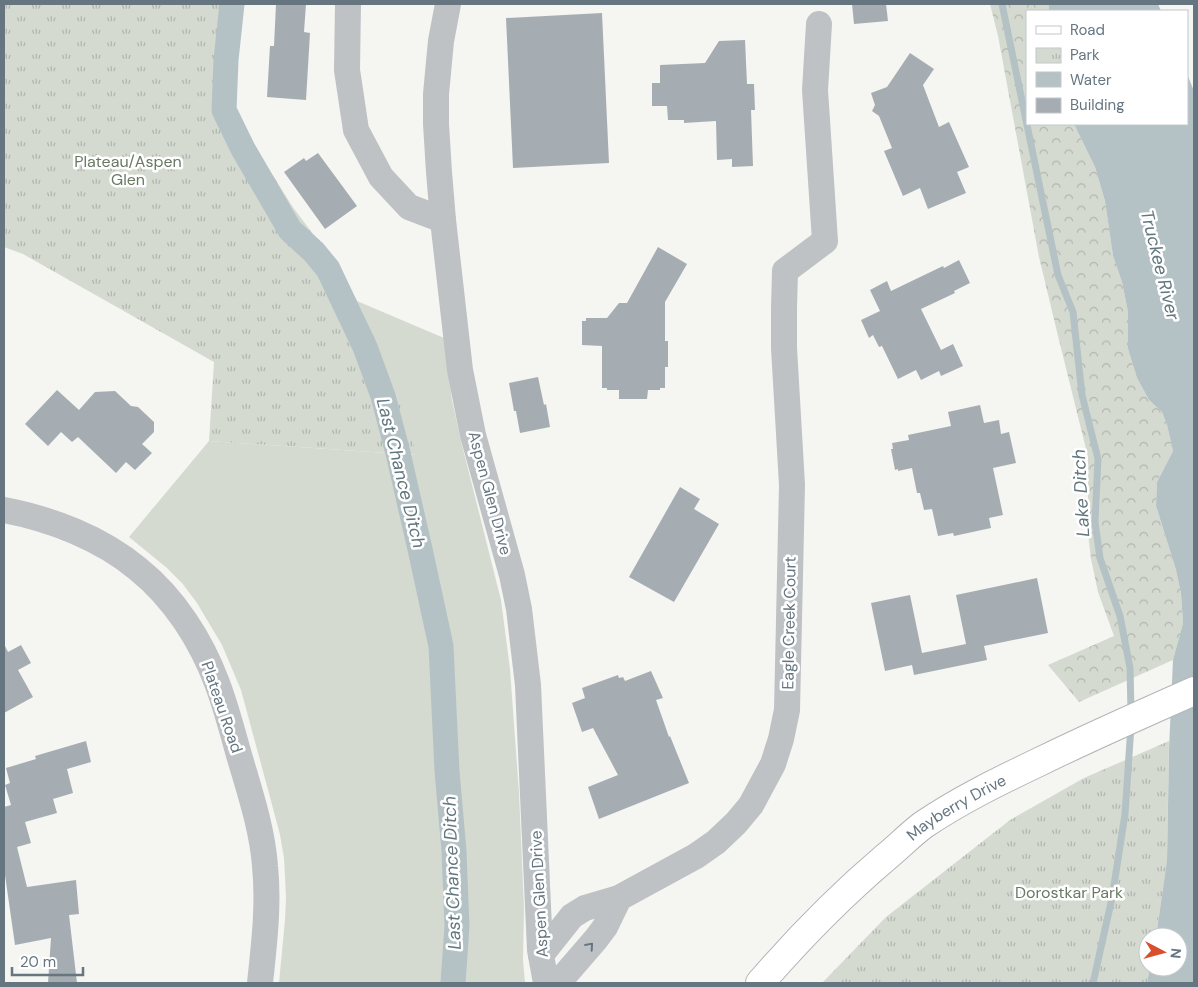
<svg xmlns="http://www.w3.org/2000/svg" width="1198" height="987" font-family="'DM Sans',sans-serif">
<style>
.grass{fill:#d5dad1}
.forest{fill:url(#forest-crowns)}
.park{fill:url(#park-tufts)}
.water{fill:#b5c2c5}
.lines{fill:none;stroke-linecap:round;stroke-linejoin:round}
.stream{stroke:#b5c2c5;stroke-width:7}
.canal{stroke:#b5c2c5;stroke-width:25}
.building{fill:#a6adb2}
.major-casing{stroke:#b2b6b9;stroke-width:30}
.minor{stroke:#bec2c5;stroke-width:26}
.major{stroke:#fff;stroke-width:28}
.oneway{stroke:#667681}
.labels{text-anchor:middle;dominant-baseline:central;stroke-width:5;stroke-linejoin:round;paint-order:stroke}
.park-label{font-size:16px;fill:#697964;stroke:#fff}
.street-label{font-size:16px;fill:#667681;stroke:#fff}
.water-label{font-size:18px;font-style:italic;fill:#62777e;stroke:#fff}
</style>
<defs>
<pattern id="forest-crowns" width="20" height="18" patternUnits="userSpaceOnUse" patternTransform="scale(1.25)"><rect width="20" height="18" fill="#d5dad1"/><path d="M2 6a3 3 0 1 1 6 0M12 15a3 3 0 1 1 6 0" fill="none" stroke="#b1b5af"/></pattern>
<pattern id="park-tufts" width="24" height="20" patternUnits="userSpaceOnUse" patternTransform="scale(1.25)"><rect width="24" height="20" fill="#d5dad1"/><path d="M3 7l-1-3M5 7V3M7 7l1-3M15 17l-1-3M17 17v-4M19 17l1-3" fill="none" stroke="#b1b5af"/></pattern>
</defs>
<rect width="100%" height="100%" fill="#f5f5f2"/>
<!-- grass -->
<path class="grass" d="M357,301l87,37 8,62 10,45 39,155 9,69 9,124 5,115 -1,52 2,23h-246l6,-63 1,-22 -2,-40 -4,-23 -6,-23 -33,-122 -19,-45 -25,-42 -15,-20 -15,-15 -38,-31 80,-96 207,14c-15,-53 -35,-104 -59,-154z"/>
<!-- forest -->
<path class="forest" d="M990,4h59v7h-22v113h47l21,43 10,34 8,55 9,26 6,30v37l9,29 12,22 13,12 5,13 6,26 -16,31 -1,24 20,64 5,24 2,29 -10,37 -94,42 -31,-37 66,-29 -16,-44 -7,-33 -3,-26v-76l-30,-121 -19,-79 -41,-221z"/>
<!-- park -->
<g class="park">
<path d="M4,4h238l-8,89 1,13 13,29 44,71 33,44 32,51 18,38 15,37 15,41 12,38 -208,-14 5,-79 -191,-108 -19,-7z"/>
<path d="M1169,741l-2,119 -11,77h-8v30h2l-3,16h-325l64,-66 124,-97 74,-42z"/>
</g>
<!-- water -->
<g class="water">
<path d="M1049,4h109l3,7h-112z"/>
<path d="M1187,74l7,17v892h-47l3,-16h28v-30h-22l11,-77 2,-111 4,-89 10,-37 -2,-29 -5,-24 -20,-64 1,-24 16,-31 -6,-26 -5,-13 -13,-12 -12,-22 -9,-29v-37l-6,-30 -9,-26 -8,-55 -10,-34 -21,-43h113z"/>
</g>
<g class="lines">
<!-- stream -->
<g class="stream">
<path d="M1002,4l56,271 15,37 9,83 16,64 -3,63 5,36 20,58 10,52 1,45"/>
<path d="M1093,983l19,-85 13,-84 6,-88"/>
</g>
<!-- canal -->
<path class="canal" d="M232,4l-6,56 -2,50 19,39 47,81 24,22 14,17 37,78 18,49 15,57 22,96 21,97 6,125 7,80 3,75 -4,57"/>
</g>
<!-- building -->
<g class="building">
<path d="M276,4h30l-2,28 6,1 -4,67 -39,-3 3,-51h4z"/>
<path d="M852,4h34l2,17 -34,3z"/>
<path d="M602,13l7,150 -96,5 -7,-150z"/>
<path d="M745,40l2,44h7l1,26h-4l2,56 -21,1v-8l-15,1 -1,-39 -32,2v-3h-16l-1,-14h-15v-23h8v-18l45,-2 14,-22z"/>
<path d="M910,53l24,16 -11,16 16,42 10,-5 20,45 -12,5 9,21 -38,16 -8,-21 -17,8 -19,-45 8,-3 -13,-32 -7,-5 3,-6 -4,-12 16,-6z"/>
<path d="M318,153l39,53 -32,23 -41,-57 20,-14 2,3z"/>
<path d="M658,247l29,17 -22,38v39h3v26h-3v21h-5v2h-12l-1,9h-28v-9h-12v-2h-5v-42l-20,-1v-24h4v-3h21l12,-15h8z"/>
<path d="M959,260l11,23 -16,8 1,2 -34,16 20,41 12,-6 10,22 -22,10 -2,-5 -18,9 -5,-10 -18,9 -16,-33 -3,1 -6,-12 -4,3 -8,-18 19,-9 -10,-21 17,-9 4,10 52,-25 1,2z"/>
<path d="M538,377l6,28 2,-1 4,23 -30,6 -4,-22h-2l-5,-28z"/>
<path d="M57,390l22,20 16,-18 20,-1 16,15 7,1 16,15v10l-12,12 10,9 -17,17 -9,-8 -10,11 -38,-36 -6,5 -11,-10 -13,14 -23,-22z"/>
<path d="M980,405l4,18 15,-3 2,14 8,-2 7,31 -23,5 10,47 -14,3 2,10 -37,8 -1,-3 -15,3 -6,-27 -8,1 -4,-17h-3l-5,-25 -14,3v-2l-3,1 -4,-21h2l-1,-6 17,-3 -1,-5 43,-9 -3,-14z"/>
<path d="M680,487l20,12 -6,10 25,15 -45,78 -45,-25z"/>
<path d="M1037,578l11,55 -64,13 3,14 -73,15 -2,-10 -27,6 -14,-68 39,-8 12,58 44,-9 -10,-49z"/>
<path d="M4,644l4,8 13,-7 10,18 -13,7 15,27 -29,16z"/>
<path d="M651,671l12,27 -7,2 13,37 1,-1 19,47 -90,36 -11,-32 30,-12 -25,-47 -11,4 -10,-29 13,-5 -3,-10 36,-13 1,3 4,-1 2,4z"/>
<path d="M86,741l5,21 -24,7 6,24 -20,6 4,14 -32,9 6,21 -14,4 10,40 49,-7 3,34 -10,1 8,68h-29l3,-45 -36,7 -11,-77v-61l7,-2 -6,-20 5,-2 -4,-15 30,-9 -1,-3z"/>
</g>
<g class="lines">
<!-- major casing -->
<g class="major-casing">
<g id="major">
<path id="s1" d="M760,983c39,-45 80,-87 126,-126 12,-10 24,-22 37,-32 37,-25 76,-44 116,-63 51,-25 103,-48 155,-71"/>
</g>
</g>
<!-- minor -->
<g class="minor">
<path d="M348,4l-1,66 9,60 25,47 28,30 34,13"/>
<path d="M448,4l-7,37 -5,53v30l3,48 4,48 17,150 13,65 39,140 7,34 9,76 12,265 6,33"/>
<path d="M4,510c47,9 97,28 134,59 36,29 63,71 79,114 8,21 14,43 20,65 11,39 25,78 28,118 4,39 -1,79 -5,117"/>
<path d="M541,955l31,-39 13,-8 34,-10 77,-42 20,-14 20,-19 15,-18 22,-41 8,-25 6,-29 5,-225 -8,-137v-40l1,-37 40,-30 -10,-151 4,-66"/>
<path d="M558,983l38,-44 9,-12 14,-29"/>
</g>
<!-- major -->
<use href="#major" class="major"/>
</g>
<!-- one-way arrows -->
<defs><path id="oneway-chevron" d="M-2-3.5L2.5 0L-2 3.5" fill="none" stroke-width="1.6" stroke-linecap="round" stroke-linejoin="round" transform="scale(1.25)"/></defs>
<use class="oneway" href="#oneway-chevron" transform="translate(590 946) rotate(-49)"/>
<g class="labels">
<!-- park labels -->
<g class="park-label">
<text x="128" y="161">Plateau/Aspen<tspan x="128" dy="18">Glen</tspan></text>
<text x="1069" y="892">Dorostkar Park</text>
</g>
<!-- street labels -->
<g class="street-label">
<text transform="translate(490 493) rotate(75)">Aspen Glen Drive</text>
<text transform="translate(789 623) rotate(-89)">Eagle Creek Court</text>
<text transform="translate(222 707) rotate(71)">Plateau Road</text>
<text stroke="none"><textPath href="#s1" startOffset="265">Mayberry Drive</textPath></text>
<text transform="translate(539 894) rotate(-93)">Aspen Glen Drive</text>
</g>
<!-- water labels -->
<g class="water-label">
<text transform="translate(1160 265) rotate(76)">Truckee River</text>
<text transform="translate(401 473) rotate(76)">Last Chance Ditch</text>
<text transform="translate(1081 493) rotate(-93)">Lake Ditch</text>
<text transform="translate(452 873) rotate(-92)">Last Chance Ditch</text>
</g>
</g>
<!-- border -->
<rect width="1198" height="987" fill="none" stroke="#667681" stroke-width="10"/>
<!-- legend -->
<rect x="1026" y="10" width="162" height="115" fill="#ffffff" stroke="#c2c8cd"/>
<rect x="1036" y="26" width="25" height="8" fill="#ffffff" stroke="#c2c8cd"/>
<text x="1070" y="35" font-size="15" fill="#667681">Road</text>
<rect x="1036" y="48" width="25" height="15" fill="url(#park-tufts)" stroke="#c2c8cd"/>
<text x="1070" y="60" font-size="15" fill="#667681">Park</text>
<rect x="1036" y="72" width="25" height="15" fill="#b5c2c5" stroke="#c2c8cd"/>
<text x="1070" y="85" font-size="15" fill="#667681">Water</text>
<rect x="1036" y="98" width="25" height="15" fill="#a6adb2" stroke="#c2c8cd"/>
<text x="1070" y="110" font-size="15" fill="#667681">Building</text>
<!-- north arrow -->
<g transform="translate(1163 952) rotate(96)"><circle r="24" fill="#ffffff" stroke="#c2c8cd"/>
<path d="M0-4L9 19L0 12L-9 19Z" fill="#d94f2e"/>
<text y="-8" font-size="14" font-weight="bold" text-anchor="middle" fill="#667681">N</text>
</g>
<!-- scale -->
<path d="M12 967v8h71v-8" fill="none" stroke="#667681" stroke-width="2.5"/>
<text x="20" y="967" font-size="15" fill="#667681" stroke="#ffffff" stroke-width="4" paint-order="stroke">20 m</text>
</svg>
